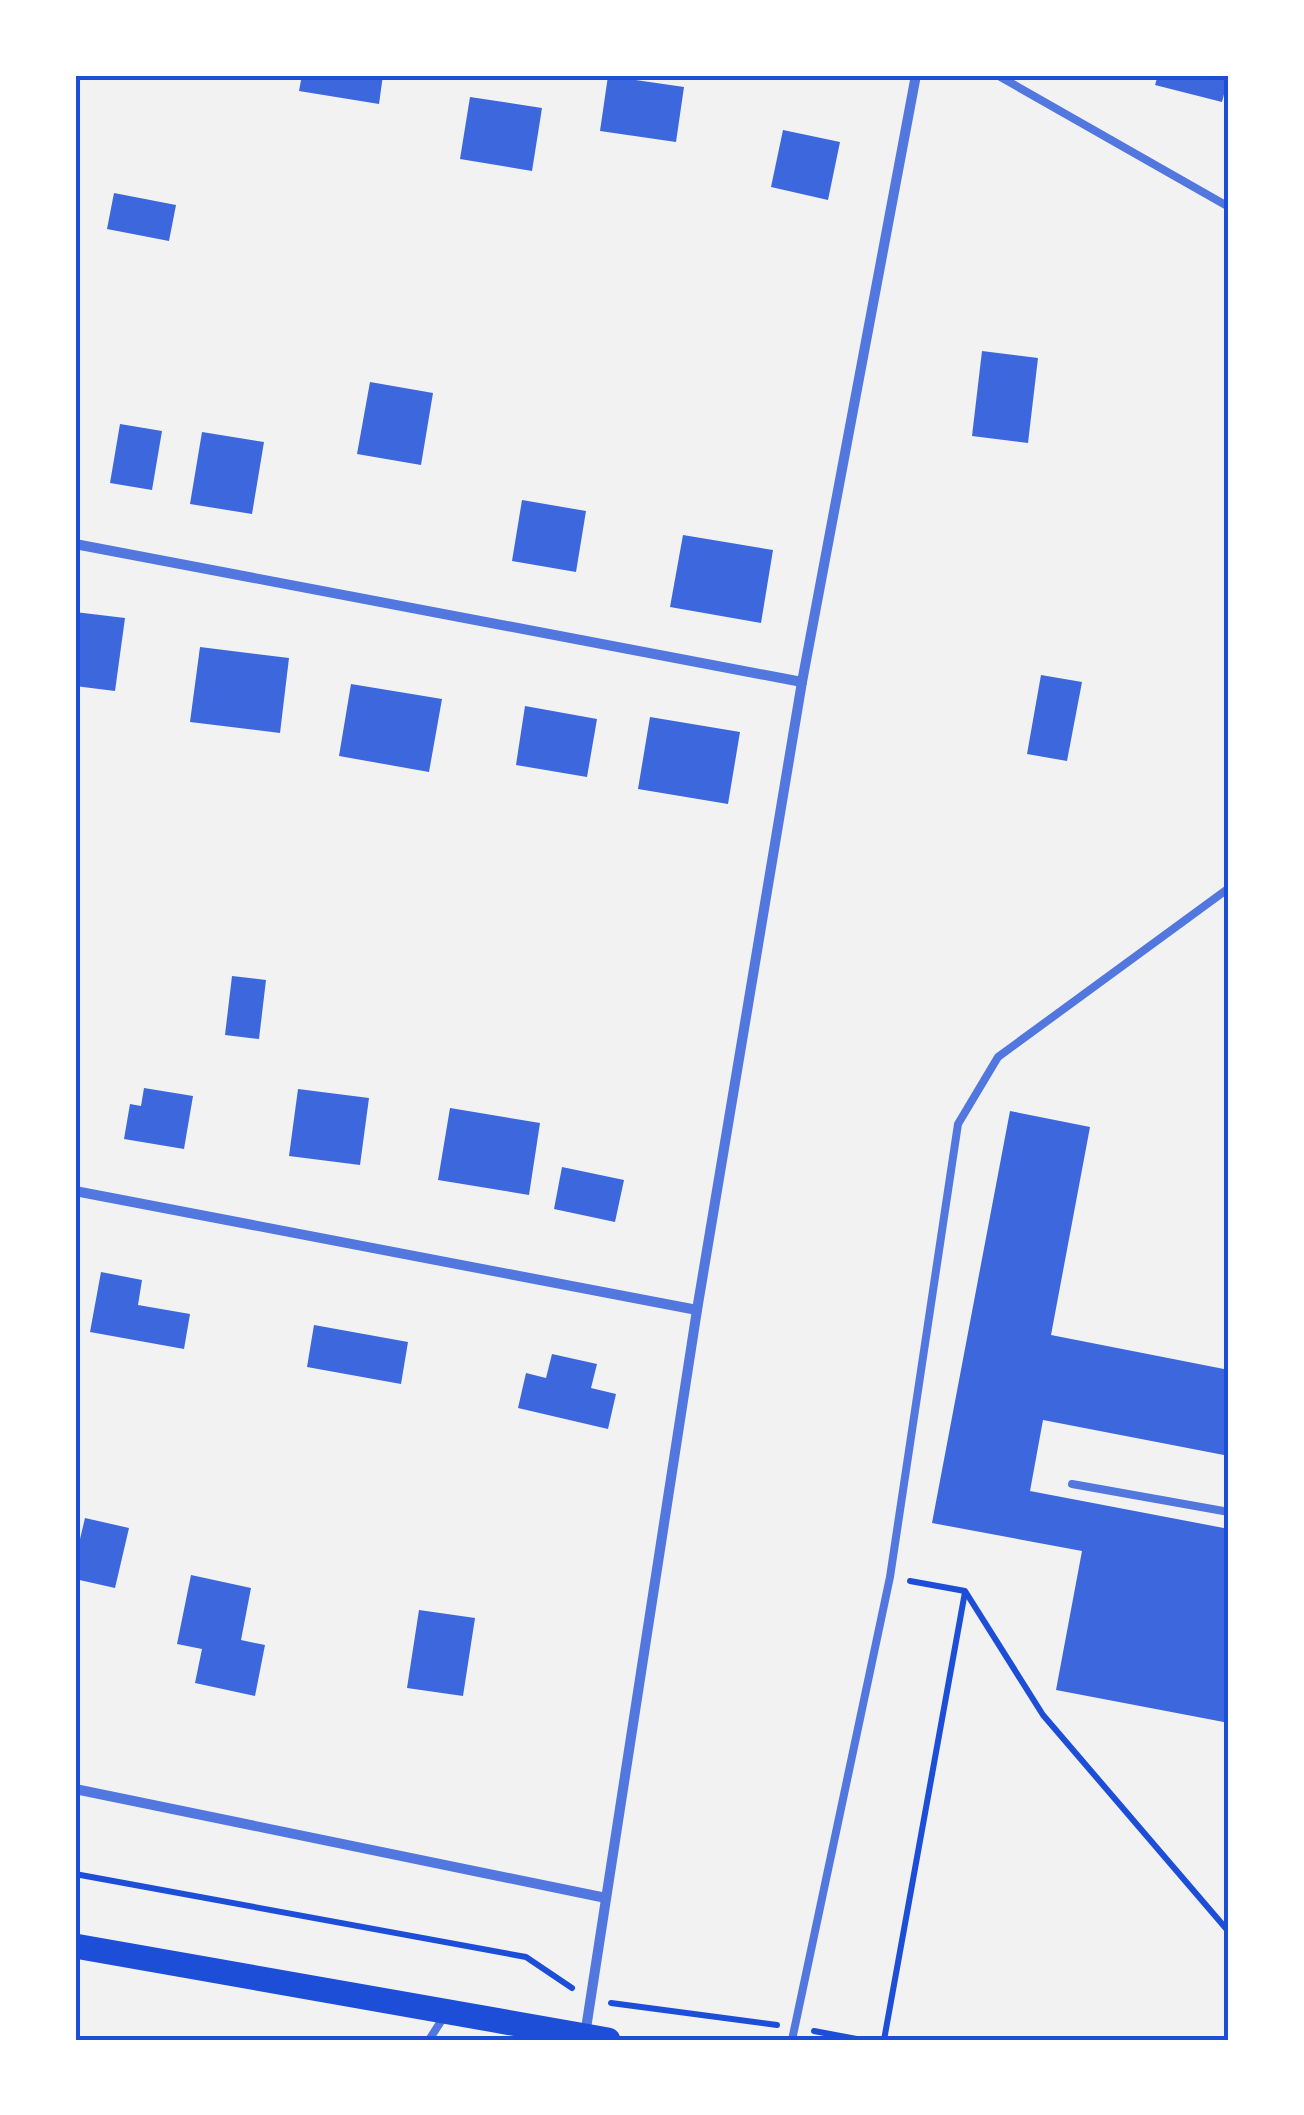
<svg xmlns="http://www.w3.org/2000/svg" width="1304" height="2115" font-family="'Roboto Condensed',sans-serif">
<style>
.building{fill:#3d67dc}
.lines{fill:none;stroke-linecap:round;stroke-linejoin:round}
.path{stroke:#1d4ed8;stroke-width:6}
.service{stroke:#5277de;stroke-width:8}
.minor{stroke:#5277de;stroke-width:10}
.primary{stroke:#1d4ed8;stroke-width:25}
.neatline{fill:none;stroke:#1d4ed8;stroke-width:4}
</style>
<rect width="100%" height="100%" fill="#f2f2f2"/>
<!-- building -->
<g class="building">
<path d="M302,75h81l-4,29 -80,-13z"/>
<path d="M1158,75h71l-7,27 -67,-17z"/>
<path d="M608,76l76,11 -8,55 -76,-11z"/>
<path d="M470,97l72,11 -10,63 -72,-12z"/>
<path d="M783,130l57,12 -12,58 -57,-13z"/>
<path d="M114,193l62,12 -7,36 -62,-12z"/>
<path d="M982,351l56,7 -10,85 -56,-7z"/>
<path d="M370,382l63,11 -12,72 -64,-11z"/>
<path d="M120,424l42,7 -10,59 -42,-7z"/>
<path d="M202,432l62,10 -12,72 -62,-10z"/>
<path d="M522,500l64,11 -10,61 -64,-11z"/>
<path d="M683,535l90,15 -12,73 -91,-16z"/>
<path d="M75,612l50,6 -10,73 -40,-5z"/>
<path d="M200,647l89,11 -9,75 -90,-11z"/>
<path d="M1041,675l41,7 -15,79 -40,-7z"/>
<path d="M351,684l91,15 -13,73 -90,-16z"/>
<path d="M525,706l72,13 -10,58 -71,-12z"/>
<path d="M650,717l90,15 -12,72 -90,-15z"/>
<path d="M232,976l34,4 -7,59 -34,-4z"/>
<path d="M144,1088l49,8 -9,53 -60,-10 6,-35 11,2z"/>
<path d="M298,1089l71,9 -9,67 -71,-9z"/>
<path d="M450,1108l90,15 -11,72 -91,-15z"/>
<path d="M1010,1111l80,16 -39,208 178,35v86l-186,-36 -13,71 199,38v194l-173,-33 26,-139 -150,-28z"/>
<path d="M562,1167l62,13 -9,42 -61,-13z"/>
<path d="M101,1272l41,8 -4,25 52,9 -6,35 -94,-17z"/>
<path d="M314,1325l94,17 -7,42 -94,-17z"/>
<path d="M552,1354l45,10 -6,24 25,6 -8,35 -90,-21 8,-35 20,5z"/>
<path d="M85,1518l44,10 -14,60 -40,-9v-19z"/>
<path d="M191,1575l60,13 -10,52 24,5 -10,51 -60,-13 7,-34 -25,-5z"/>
<path d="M419,1610l56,8 -12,78 -56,-8z"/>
</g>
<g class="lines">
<!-- path -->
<g class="path">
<path d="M910,1581l55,10 78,124 186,217"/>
<path d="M75,1874l451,83 46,31"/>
<path d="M611,2003l166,22"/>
<path d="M814,2031l48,9"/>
<path d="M884,2040l81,-448"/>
</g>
<!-- service -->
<g class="service">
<path d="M997,75l232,132"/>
<path d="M1072,1484l157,28"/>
<path d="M429,2040l16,-25"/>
<path d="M792,2040l98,-463 68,-453 40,-67 231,-169"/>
</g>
<!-- minor -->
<g class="minor">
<path d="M75,544l727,138"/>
<path d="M75,1191l622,119"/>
<path d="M75,1789l531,109"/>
<path d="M585,2035l112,-725 105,-628 114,-607"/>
</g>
<!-- primary -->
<path class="primary" d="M75,1946l533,94"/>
</g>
<!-- border -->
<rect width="1304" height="2115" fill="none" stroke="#ffffff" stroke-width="155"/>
<rect x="78" y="78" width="1148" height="1960" class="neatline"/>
</svg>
